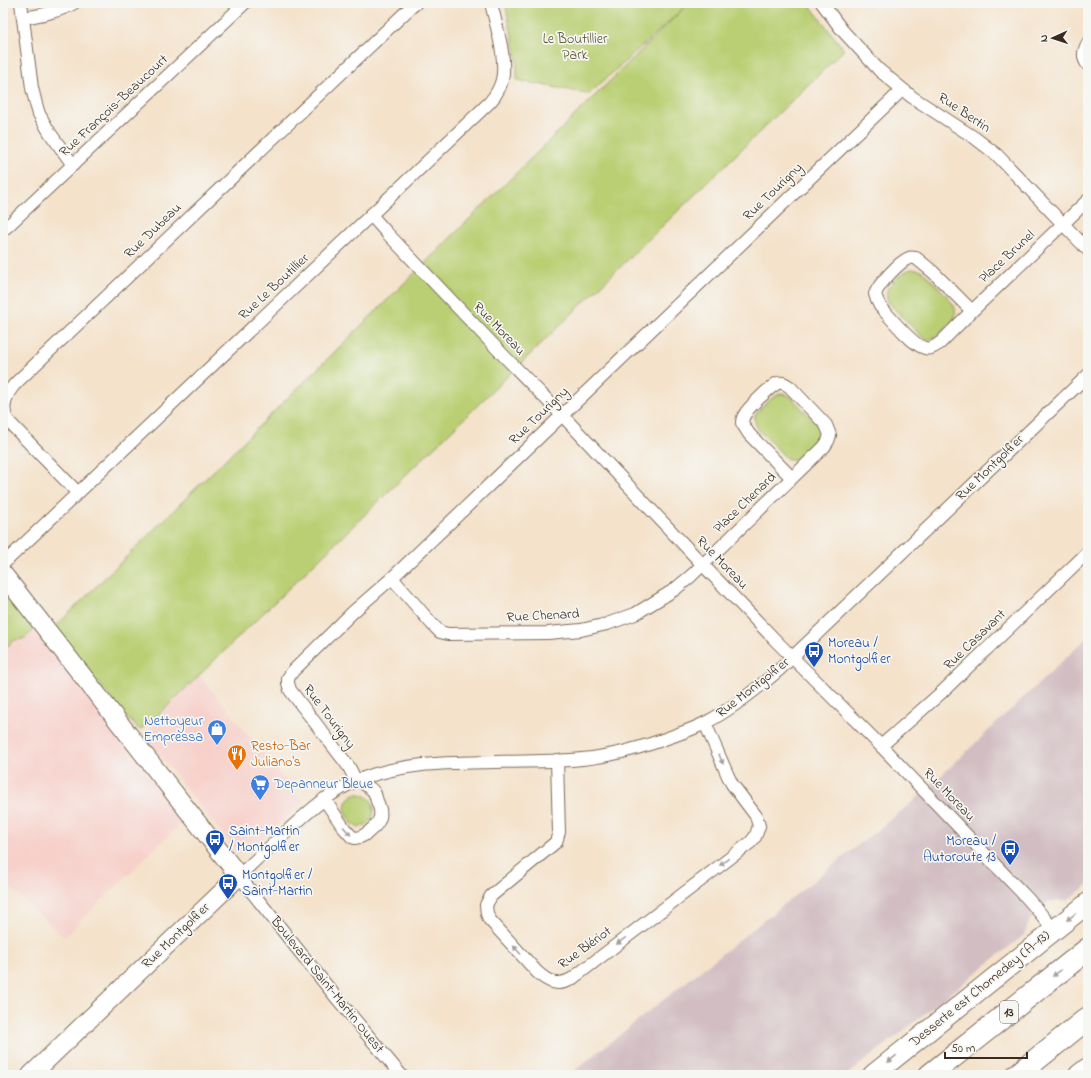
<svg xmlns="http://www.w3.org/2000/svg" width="1091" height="1078" font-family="'Indie Flower',sans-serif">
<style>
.built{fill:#f7d0ca}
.industrial{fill:#d2bec2}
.green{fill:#bacf73;stroke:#7a7c48}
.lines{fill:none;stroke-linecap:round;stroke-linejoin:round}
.street-casing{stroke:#7c6a5a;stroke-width:14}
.secondary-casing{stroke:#7c6a5a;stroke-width:20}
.primary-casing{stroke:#7c6a5a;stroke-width:22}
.highway-casing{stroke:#7c6a5a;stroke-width:24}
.street{stroke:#fff;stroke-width:12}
.secondary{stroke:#fff;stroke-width:18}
.primary{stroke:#fff;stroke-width:20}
.highway{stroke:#fff;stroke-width:22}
.oneway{fill:#a79f9a}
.labels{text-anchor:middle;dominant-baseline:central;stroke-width:3.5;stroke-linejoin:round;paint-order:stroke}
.shield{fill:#f6f6f2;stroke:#73675e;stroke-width:1}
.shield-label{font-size:13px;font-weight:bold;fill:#3b2a1e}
.park-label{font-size:14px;fill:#5b5333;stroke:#f6f6f2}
.street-label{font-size:14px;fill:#3b2a1e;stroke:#f6f6f2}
.transit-label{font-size:14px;fill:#164399;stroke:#f6f6f2;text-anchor:start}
.shop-label{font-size:14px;fill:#366cbe;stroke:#f6f6f2;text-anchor:end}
.food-label{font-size:14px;fill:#c56008;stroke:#f6f6f2;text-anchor:start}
</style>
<rect width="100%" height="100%" fill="#f6f6f2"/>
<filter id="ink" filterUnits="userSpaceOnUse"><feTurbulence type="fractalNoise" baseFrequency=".025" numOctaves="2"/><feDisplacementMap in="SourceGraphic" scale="8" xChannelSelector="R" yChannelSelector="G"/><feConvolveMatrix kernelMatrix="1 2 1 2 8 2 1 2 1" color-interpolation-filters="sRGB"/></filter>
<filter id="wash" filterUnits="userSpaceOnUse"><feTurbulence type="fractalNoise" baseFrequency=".012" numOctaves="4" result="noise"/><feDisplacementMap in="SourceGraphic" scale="16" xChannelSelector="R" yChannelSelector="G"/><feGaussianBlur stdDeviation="0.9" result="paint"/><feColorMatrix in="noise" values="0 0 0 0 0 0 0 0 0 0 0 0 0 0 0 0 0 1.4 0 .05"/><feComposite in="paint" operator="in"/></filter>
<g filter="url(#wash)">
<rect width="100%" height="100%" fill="#f4e2ca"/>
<!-- built -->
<g class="built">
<path d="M3,587l33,40 147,194 -119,116 -61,-56z"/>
<path d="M199,675l104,127 -56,50 -9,1 -94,-117 16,-21z"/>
</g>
<!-- industrial -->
<path class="industrial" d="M1088,637v248l-21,16h-18l-20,20 -5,14 -177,140h-278l345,-274z"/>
<!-- green -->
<g class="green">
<path d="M505,3h303l36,47 -690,669 -14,11 -17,-16 -65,-82 -2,-6 630,-620 -97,88 -72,-14v-21z"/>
<path d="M911,269l7,1 4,1c7,6 29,28 32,35 2,3 2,9 0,13 -3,5 -18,19 -24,20 -3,0 -6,-1 -9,-3l-32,-33c-2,-4 -3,-8 -2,-13 3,-7 17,-19 24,-21z"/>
<path d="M779,394h4l7,2 29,30c2,4 3,8 2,12 -2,6 -17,20 -23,22 -4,1 -8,0 -12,-2l-28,-29c-2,-4 -4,-9 -3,-13 2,-6 18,-19 24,-22z"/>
<path d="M3,587l33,40 -4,5 -9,7 -9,1 -11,10z"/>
<path d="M355,794c22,-2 26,27 6,33 -16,-1 -23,-26 -6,-33z"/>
</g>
</g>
<g filter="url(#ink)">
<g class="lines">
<!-- street casing -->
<g class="street-casing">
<g id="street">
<path d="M21,3l11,85 4,16 3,10 11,19 23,32"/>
<path d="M822,3l20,27 37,40 33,27 63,41 22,17 91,95"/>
<path d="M23,18c18,-3 35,-6 51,-15"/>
<path d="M1088,43c-5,8 -6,15 0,22"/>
<path d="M371,215l16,18 117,123 58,59 141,150 74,77 104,104 147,153 12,14 14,17"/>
<path d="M3,230l9,-8 233,-219"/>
<path d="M972,311l-39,-39 -17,-14c-3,0 -5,-1 -7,0 -10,4 -30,26 -34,36l2,6 3,6c9,10 33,40 45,42 5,2 10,-2 15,-5l32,-32 116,-111"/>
<path d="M78,493l-71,-73c-7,-16 0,-29 12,-40l391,-372 6,-5"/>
<path d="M3,564l487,-462c6,-7 10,-14 12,-22 5,-21 -6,-55 -11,-77"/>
<path d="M392,578l40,46 8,8 8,2 100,-1 33,-3 26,-6 28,-10 39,-24 17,-14 133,-129 4,-6 2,-6 -4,-10 -36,-38c-4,-3 -7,-5 -12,-4 -6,2 -30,25 -33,31 -2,3 -3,5 -3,9l7,11 43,44"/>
<path d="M881,746l61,-54 146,-140"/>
<path d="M557,760l2,72 -3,10 -65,54 -5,9 1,9 2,5 48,53c12,11 22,15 36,6l178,-136 4,-5 2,-5 2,-6 -3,-10 -24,-32 -4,-8 -23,-53"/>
<path d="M356,781l-7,-14 -59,-77 -2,-7v-5l5,-7 60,-59 39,-34 510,-488"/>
<path d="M324,799l20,29 8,9 3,1c7,0 14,-6 19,-11 8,-8 8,-15 3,-26 -1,-2 -1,-6 -3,-9 -4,-6 -10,-5 -13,-13"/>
<path d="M401,1075l-66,-79 -96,-120c14,-14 29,-27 44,-41 24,-22 47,-44 78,-56 43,-17 89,-16 134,-17 29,-1 59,0 87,-3 31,-3 62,-12 91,-23 11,-4 23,-8 34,-14 26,-14 50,-33 73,-53l308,-294"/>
</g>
</g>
<!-- secondary casing -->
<g class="secondary-casing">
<path id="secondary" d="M3,574l236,302 -208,199"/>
</g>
<!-- primary casing -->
<g class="primary-casing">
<g id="primary">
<path d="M873,1075l215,-172"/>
<path d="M1079,1075l9,-7"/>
</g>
</g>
<!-- highway casing -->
<g class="highway-casing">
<g id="highway">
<path d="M930,1075l158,-126"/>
<path d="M1017,1075l71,-57"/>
</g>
</g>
<!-- street -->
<use href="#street" class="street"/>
<!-- secondary -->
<use href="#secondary" class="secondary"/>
<!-- primary -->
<use href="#primary" class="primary"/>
<!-- highway -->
<use href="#highway" class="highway"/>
</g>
<!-- one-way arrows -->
<defs><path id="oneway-solid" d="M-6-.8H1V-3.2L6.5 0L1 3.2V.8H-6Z"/></defs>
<g class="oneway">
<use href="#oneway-solid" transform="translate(721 759) rotate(68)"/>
<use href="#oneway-solid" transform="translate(347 831) rotate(49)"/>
<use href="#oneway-solid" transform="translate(724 862) rotate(142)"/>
<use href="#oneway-solid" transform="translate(1071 917) rotate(142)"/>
<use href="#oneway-solid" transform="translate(621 941) rotate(143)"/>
<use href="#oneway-solid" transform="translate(517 950) rotate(-132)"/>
<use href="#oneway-solid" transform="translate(1057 973) rotate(142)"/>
<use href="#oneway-solid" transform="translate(892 1059) rotate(141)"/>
</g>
</g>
<!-- icons -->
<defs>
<g id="bus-pin" transform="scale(1)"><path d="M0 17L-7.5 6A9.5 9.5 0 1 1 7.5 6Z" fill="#1a4fb4" stroke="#f6f6f2"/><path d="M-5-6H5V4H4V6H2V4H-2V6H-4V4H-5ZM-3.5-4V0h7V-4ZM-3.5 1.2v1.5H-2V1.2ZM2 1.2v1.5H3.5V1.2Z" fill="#fff"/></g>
<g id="shop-pin" transform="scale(1)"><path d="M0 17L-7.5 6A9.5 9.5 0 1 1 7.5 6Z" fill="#3f7fe0" stroke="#f6f6f2"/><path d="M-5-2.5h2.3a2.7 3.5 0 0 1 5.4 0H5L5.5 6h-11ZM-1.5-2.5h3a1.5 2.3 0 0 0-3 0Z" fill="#fff"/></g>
<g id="restaurant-pin" transform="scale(1)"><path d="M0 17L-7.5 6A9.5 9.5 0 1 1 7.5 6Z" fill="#e8710a" stroke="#f6f6f2"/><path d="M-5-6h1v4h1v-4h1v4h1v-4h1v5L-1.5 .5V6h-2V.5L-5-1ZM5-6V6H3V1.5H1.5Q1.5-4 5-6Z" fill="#fff"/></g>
<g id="supermarket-pin" transform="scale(1)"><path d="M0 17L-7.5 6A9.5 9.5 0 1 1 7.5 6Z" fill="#3f7fe0" stroke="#f6f6f2"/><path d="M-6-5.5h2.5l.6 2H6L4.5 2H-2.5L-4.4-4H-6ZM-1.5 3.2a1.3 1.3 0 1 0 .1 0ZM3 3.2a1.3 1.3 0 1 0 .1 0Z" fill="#fff"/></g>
</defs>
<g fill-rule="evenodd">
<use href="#bus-pin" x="814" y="651"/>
<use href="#shop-pin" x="217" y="729"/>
<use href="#restaurant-pin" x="237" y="754"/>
<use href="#supermarket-pin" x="260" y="784"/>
<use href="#bus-pin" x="215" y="839"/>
<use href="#bus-pin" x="1010" y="849"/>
<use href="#bus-pin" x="228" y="883"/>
</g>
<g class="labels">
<!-- shield labels -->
<rect class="shield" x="1000" y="1001" width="18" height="22" rx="3"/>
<g class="shield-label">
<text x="1009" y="1012">13</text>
</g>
<!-- park labels -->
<g class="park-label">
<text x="575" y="39">Le Boutillier<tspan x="575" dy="16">Park</tspan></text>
</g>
<!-- street labels -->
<g class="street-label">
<text transform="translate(114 106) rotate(-43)">Rue François-Beaucourt</text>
<text transform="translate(964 113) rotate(34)">Rue Bertin</text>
<text transform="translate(773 192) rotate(-44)">Rue Tourigny</text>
<text transform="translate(153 231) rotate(-44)">Rue Dubeau</text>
<text transform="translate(1007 257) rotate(-43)">Place Brunel</text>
<text transform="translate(274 287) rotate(-43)">Rue Le Boutillier</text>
<text transform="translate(499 329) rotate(46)">Rue Moreau</text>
<text transform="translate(539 416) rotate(-44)">Rue Tourigny</text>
<text transform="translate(990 468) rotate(-44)">Rue Montgolfier</text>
<text transform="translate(745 503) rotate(-44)">Place Chenard</text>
<text transform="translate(722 563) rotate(46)">Rue Moreau</text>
<text transform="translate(543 616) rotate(-3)">Rue Chenard</text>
<text transform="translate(975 640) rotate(-44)">Rue Casavant</text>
<text transform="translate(753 688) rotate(-38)">Rue Montgolfier</text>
<text transform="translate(329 717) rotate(53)">Rue Tourigny</text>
<text transform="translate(949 795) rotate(46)">Rue Moreau</text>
<text transform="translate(176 936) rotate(-44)">Rue Montgolfier</text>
<text transform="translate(585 948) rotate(-36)">Rue Blériot</text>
<text transform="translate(327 985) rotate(51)">Boulevard Saint-Martin Ouest</text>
<text transform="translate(980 989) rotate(-39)">Desserte est Chomedey (A-13)</text>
</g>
<!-- transit labels -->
<g class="transit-label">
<text x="828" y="643">Moreau /<tspan x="828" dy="16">Montgolfier</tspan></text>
<text x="229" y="831">Saint-Martin<tspan x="229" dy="16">/ Montgolfier</tspan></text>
<text x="996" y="841" text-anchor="end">Moreau /<tspan x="996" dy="16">Autoroute 13</tspan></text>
<text x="242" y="875">Montgolfier /<tspan x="242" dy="16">Saint-Martin</tspan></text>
</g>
<!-- shop labels -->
<g class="shop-label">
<text x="203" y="721">Nettoyeur<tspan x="203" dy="16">Empressa</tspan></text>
<text x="274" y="784" text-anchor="start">Depanneur Bleue</text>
</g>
<!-- food labels -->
<g class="food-label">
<text x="251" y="746">Resto-Bar<tspan x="251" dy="16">Juliano's</tspan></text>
</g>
</g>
<!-- margin -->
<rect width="1091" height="1078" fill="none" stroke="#f6f6f2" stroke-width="16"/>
<!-- north arrow -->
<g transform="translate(1053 38) rotate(267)" stroke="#f6f6f2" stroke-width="3" paint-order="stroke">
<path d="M0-3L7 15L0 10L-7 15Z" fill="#3b2a1e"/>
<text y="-6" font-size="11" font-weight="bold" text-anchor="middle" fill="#3b2a1e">N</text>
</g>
<!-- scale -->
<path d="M945 1052v6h82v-6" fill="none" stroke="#3b2a1e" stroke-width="2"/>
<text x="951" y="1052" font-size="12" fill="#3b2a1e" stroke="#f6f6f2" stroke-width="3" paint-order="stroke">50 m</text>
</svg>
